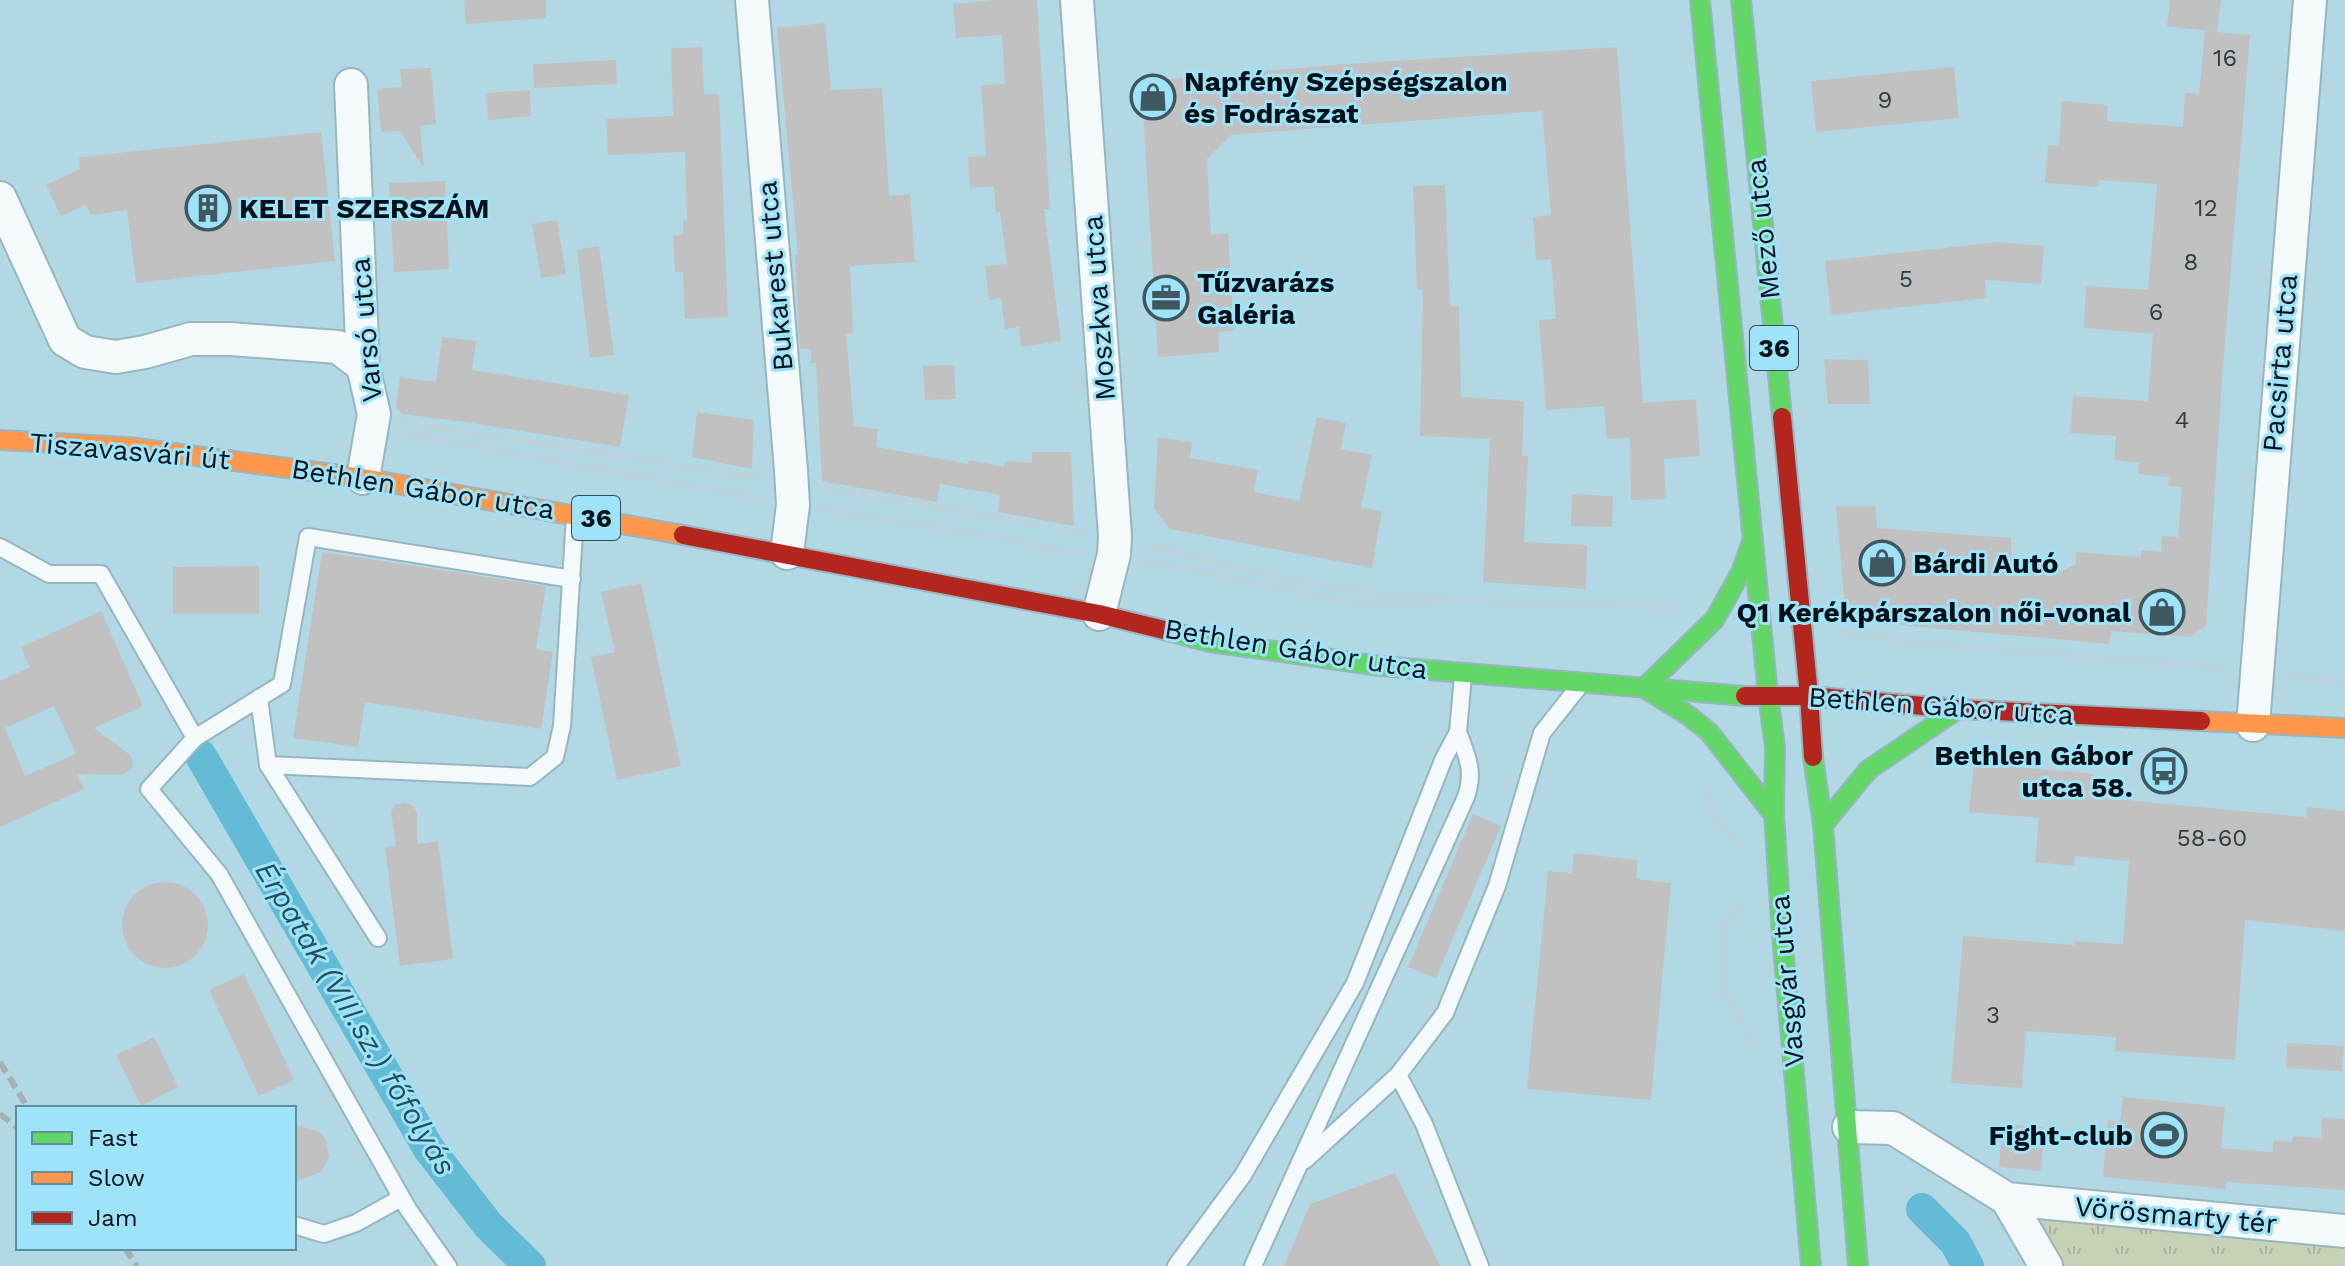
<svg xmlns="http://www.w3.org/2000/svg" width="2345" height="1266" font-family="'Work Sans',sans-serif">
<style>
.park{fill:url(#park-tufts)}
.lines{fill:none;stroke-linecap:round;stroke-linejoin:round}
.canal{stroke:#63bbd5;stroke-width:32}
.building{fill:#c1c1c2;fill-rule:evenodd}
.lane-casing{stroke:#98b6bf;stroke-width:20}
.street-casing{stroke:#98b6bf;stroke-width:36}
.fast-casing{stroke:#98b6bf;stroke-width:22}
.slow-casing{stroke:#98b6bf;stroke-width:22}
.jam-casing{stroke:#98b6bf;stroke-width:22}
.path{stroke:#c4d0d3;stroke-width:5;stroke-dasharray:4 4;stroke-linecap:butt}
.lane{stroke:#f4f9fb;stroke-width:16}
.street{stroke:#f4f9fb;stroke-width:32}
.fast{stroke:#63d668;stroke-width:18}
.slow{stroke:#ff974d;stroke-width:18}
.jam{stroke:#b3261e;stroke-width:18}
.rail{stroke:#a7b0b3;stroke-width:6;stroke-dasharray:12 6;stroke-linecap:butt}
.labels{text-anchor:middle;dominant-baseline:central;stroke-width:6;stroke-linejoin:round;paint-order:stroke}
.number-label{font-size:24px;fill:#303d42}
.shield{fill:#9ee3fa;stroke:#2f505b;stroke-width:2}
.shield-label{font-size:26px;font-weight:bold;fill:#001117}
.poi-label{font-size:28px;font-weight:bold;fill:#001117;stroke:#9ee3fa;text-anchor:start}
.street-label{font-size:28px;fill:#001117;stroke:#9ee3fa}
.water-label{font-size:30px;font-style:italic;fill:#22505d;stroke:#9ee3fa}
</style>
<defs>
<pattern id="park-tufts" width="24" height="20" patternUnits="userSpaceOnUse" patternTransform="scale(2)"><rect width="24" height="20" fill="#c6d1b6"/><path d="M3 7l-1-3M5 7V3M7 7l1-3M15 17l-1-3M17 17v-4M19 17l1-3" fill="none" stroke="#a8b29c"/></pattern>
</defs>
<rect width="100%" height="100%" fill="#b3d8e5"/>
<!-- park -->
<path class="park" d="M2007,1199l338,32v35h-299z"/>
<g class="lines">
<!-- canal -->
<g class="canal">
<path d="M201,756l228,393 59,76 42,41"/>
<path d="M1922,1209l33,33 13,24"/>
</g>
</g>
<!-- building -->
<g class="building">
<path d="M464,0h82v18l-80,6z"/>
<path d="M995,0h42l13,209h-6l17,132 -40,6 -2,-20 -14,2 -4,-31 -12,2 -4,-34 22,-2 -7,-52 -4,1 -2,-27 -24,2 -2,-31 18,-1 -5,-71 24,-1 -3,-49 -46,3 -3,-34z"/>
<path d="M2170,0h51l-4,32 -50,-6z"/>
<path d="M825,23l6,67 51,-2 7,108 21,-2 5,68 -65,4 3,67 -7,1 8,92 24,3 -2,18 92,17 1,-4 35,7 1,-6 27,2v-11h39l3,74 -76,-14 2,-17 -60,-11 -3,18 -115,-21 -6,-118h-5v-14h-11l-5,-94h3l-21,-227z"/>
<path d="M2205,31l45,4 -27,331 -17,260 -16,11 -79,-6 -2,13 -263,-24 -10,-114h39l2,22 134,10 1,25 44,11 20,-10v-12l65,5v-7l20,2 1,-16 16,1 4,-50 -14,-1 1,-9 -31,-3 1,-11 -25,-3 2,-24 -46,-3 3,-37 75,5 5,-67 -69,-6 2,-42 62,4 9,-106 -58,-4 -1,7 -53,-4 3,-38 11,1 3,-45 46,4 -1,16 76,6 2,-34 14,1z"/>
<path d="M702,47l2,47h15l9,223 -43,2 -2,-47h-8l-2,-37h10v-15h4l-2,-68 -77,3 -2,-36 67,-3 -2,-68z"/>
<path d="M1617,47l26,356 53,-4 4,57 -36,3 2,40 -35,1 -1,-62 -23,1 -3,-33 -58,4 -7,-90 17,-1 -5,-60 -15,1 -3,-43 18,-2 -9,-104 -311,24 -24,24 4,76 17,-2 6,98 -16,1 1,20 -61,5 -16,-262 -7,-8 17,-15 7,8 187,-16z"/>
<path d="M616,60l1,24 -83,4 -1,-24z"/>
<path d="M1954,67l5,51 -143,14 -5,-51z"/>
<path d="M431,68l5,56 -16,2 4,42 -24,-37 -19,1 -4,-43 25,-2 -2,-18z"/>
<path d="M530,90l1,26 -43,4 -2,-27z"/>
<path d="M321,132l14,129 -199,22 -9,-73 -36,5 -5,-10 -25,11 -15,-31 34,-16 -1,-12z"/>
<path d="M445,181l4,88 -55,3 -5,-89z"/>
<path d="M1445,185l5,121h9l2,91 63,4 -2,55h6l-4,86 63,3 -1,44 -103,-7 7,-143 -70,-3 3,-146 -6,-1 -4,-103z"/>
<path d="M557,220l9,54 -25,4 -9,-54z"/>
<path d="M1999,242l45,4 -3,38 -56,-4 1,18 -155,17 -6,-54z"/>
<path d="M599,246l15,109 -24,3 -13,-108z"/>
<path d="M442,337l34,4 -4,29 157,25 -9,52 -155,-25 -63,-8 -6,-7 4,-30 36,5z"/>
<path d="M1824,359l44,1 2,44h-42z"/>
<path d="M954,365l2,34 -31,1 -2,-34z"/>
<path d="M697,412l57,8 -2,49 -60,-12z"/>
<path d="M1317,417l29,6 -5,26 31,6 -11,53 21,3 -10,57 -202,-39 -16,-20 4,-72 34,5 -2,16 68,12 -4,22 45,9z"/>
<path d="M1572,494l41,2 -1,31 -41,-1z"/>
<path d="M322,552l224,34 -10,63 17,3 -12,77 -176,-27 -7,45 -65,-9z"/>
<path d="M259,566v48h-86v-47z"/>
<path d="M641,583l40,183 -64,14 -26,-123 24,-5 -14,-60z"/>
<path d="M101,611l42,95 -49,22 36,27 3,7 -1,7 -10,6 -45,-1 7,15 -84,38v-146l30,-14 -9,-20zM54,706l22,48 -51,22 -20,-48z"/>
<path d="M1974,763l120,11 -2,23 214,20 1,-10 38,4v120l-100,-11 -10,140 -120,-9 1,-14 -90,-6 -4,57 -71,-5 12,-147 111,9v-4l49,3 6,-83 -54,-5 -1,10 -39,-4 4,-44 -70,-6z"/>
<path d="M404,803l8,2 5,8v31l21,-3 15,118 -53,7 -15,-119 11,-1 -5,-34 4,-7z"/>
<path d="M1473,814l28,12 -65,152 -28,-11z"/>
<path d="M1574,853l64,7 -2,19 35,4 -20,217 -124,-11 21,-218 24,2z"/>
<circle cx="165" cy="925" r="43"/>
<path d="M244,974l50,106 -35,16 -50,-106z"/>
<path d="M154,1037l24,50 -37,19 -25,-51z"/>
<path d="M2287,1043l57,3 -2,25 -56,-3z"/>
<path d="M2123,1097l102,10 -4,41 52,4v-11l19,1 1,-6 28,2 1,-20 23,1v71l-119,-8v7l-123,-12 5,-57 12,2z"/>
<path d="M294,1124l27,9 5,7 3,17 -8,15 -27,10z"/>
<path d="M2003,1124l42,3 -4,44 -42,-4z"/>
<path d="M1395,1173l45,93h-156l26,-62z"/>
</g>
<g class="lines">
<!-- lane casing -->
<g class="lane-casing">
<g id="lane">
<path d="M0,547l49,27h52l94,164 87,-54 26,-147 264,42"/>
<path d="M259,698l9,67 262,12 25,-20 7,-31 13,-210"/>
<path d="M195,738l-46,51 70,85 189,335 40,57"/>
<path d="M268,765l110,173"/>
<path d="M1398,1075l26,49 56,142"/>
<path d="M1305,1160l93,-85 47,-62 52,-127 45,-153 35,-44"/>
<path d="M294,1225l30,9 32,-11 45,-25"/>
<path d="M1176,1266l67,-91 112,-192 89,-225 14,-26 5,-56"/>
<path d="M1253,1266l213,-469c9,-25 1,-41 -8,-65"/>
</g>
</g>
<!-- street casing -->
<g class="street-casing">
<g id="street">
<path d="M752,0l39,470 2,35 -6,48"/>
<path d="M1077,0l38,536 -1,18 -15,60"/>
<path d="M351,85l12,281 11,48 -11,64"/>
<path d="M0,198l65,142 20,12 31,5 29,-5 46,-13h39l108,8 25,19"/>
<path d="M2253,725l57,-725"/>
<path d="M1849,1127l44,1 114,71 338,32"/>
<path d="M2007,1199l39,67"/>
</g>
</g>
<!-- fast casing -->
<g class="fast-casing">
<g id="fast">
<path d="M1700,0l68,695"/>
<path d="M1741,0l41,417"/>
<path d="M1172,632l38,10 170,24 365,30"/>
<path d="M1644,688l71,-69 26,-47 10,-27"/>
<path d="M1646,689l43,27 20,16 65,83"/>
<path d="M1768,695l7,52 -1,68 8,121 29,330"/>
<path d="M1813,757l10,68 35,441"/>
<path d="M1823,825l45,-55 90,-61"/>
</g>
</g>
<!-- slow casing -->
<g class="slow-casing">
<g id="slow">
<path d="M0,440l128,7 235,31 320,57"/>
<path d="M2201,721l144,7"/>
</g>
</g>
<!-- jam casing -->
<g class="jam-casing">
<g id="jam">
<path d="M683,535l416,79 73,18"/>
<path d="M1745,696h64l-27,-279"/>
<path d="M1813,757l-4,-61 149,13 243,12"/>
</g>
</g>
<!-- path -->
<g class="path">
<path d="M401,422l362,56"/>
<path d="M399,432l364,67"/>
<path d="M820,487l266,45"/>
<path d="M820,509l196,31 36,10 22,2 11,-4"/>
<path d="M1143,543c69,17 138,38 209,47 106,14 216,14 323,18"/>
<path d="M1142,560l217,43 38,2 58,-5"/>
<path d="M1840,633l23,1 31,7 334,27"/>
<path d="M2285,674l60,9"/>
<path d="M1709,791l3,24 27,31"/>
<path d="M1742,903l-17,22 -1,64 30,59"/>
</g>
<!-- lane -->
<use href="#lane" class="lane"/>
<!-- street -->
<use href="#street" class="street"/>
<!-- fast -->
<use href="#fast" class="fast"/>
<!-- slow -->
<use href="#slow" class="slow"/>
<!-- jam -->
<use href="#jam" class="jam"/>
<!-- rail -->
<g class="rail">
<path d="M0,1062l28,46"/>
<path d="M0,1114l18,14"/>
<path d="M125,1248l12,18"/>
</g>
</g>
<!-- icons -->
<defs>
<g id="shop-ring" transform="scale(2.3)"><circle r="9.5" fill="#9ee3fa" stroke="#3f575f" stroke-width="1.5"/><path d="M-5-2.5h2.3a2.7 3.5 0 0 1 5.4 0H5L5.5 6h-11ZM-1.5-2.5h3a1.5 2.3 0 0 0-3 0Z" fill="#3f575f"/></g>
<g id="building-ring" transform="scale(2.3)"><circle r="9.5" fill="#9ee3fa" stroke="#3f575f" stroke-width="1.5"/><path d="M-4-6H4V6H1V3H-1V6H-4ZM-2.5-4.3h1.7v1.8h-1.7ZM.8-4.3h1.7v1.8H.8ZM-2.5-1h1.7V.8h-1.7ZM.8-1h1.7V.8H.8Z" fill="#3f575f"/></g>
<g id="office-ring" transform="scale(2.3)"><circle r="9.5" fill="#9ee3fa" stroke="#3f575f" stroke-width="1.5"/><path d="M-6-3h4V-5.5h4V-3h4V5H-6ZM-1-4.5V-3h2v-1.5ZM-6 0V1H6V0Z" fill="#3f575f"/></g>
<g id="bus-ring" transform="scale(2.3)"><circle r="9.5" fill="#9ee3fa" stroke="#3f575f" stroke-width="1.5"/><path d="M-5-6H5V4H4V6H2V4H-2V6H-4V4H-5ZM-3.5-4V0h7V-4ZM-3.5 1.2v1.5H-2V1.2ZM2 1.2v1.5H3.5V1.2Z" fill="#3f575f"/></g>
<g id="stadium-ring" transform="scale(2.3)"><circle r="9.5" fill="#9ee3fa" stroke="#3f575f" stroke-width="1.5"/><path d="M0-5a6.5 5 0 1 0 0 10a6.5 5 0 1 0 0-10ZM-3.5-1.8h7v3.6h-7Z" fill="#3f575f"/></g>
</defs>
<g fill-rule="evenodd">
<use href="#shop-ring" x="1153" y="97"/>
<use href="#building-ring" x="208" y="208"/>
<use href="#office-ring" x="1166" y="298"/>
<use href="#shop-ring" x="1882" y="563"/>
<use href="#shop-ring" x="2162" y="612"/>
<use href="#bus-ring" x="2164" y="771"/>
<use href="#stadium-ring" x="2164" y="1135"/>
</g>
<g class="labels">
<!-- number labels -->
<g class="number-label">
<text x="2225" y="58">16</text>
<text x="1885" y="100">9</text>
<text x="2206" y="208">12</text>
<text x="2191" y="262">8</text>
<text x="1906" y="279">5</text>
<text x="2156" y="312">6</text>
<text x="2182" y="420">4</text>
<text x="2212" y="838">58-60</text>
<text x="1993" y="1015">3</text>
</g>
<!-- shield labels -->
<g class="shield">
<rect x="1750" y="326" width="48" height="44" rx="6"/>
<rect x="572" y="496" width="48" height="44" rx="6"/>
</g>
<g class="shield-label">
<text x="1774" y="348">36</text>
<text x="596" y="518">36</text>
</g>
<!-- poi labels -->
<g class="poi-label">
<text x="1184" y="81">Napfény Szépségszalon<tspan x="1184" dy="32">és Fodrászat</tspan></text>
<text x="239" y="208">KELET SZERSZÁM</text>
<text x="1197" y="282">Tűzvarázs<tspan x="1197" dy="32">Galéria</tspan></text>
<text x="1913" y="563">Bárdi Autó</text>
<text x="2131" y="612" text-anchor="end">Q1 Kerékpárszalon női-vonal</text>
<text x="2133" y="755" text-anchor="end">Bethlen Gábor<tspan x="2133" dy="32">utca 58.</tspan></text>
<text x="2133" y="1135" text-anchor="end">Fight-club</text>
</g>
<!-- street labels -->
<g class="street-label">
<text transform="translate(1763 229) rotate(-96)">Mező utca</text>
<text transform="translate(775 276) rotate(-95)">Bukarest utca</text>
<text transform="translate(1099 308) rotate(-94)">Moszkva utca</text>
<text transform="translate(366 330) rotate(-95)">Varsó utca</text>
<text transform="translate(2280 363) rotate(-85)">Pacsirta utca</text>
<text transform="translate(130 451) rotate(5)">Tiszavasvári út</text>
<text transform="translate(423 489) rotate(9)">Bethlen Gábor utca</text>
<text transform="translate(1296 649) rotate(9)">Bethlen Gábor utca</text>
<text transform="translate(1941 706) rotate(4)">Bethlen Gábor utca</text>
<text transform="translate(1787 981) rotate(-95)">Vasgyár utca</text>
<text transform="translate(2176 1215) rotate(5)">Vörösmarty tér</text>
</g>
<!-- water labels -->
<g class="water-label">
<text transform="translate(356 1018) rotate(59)">Érpatak (VIII.sz.) főfolyás</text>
</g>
</g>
<!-- legend -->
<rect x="16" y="1106" width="280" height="144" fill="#9ee3fa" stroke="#5f8f9f" stroke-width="2"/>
<rect x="32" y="1132" width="40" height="12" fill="#63d668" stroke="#5f8f9f" stroke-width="2"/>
<text x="88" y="1146" font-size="24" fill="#001117">Fast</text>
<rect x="32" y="1172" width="40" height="12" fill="#ff974d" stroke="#5f8f9f" stroke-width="2"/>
<text x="88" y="1186" font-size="24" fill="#001117">Slow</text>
<rect x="32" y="1212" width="40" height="12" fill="#b3261e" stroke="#5f8f9f" stroke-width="2"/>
<text x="88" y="1226" font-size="24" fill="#001117">Jam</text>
</svg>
